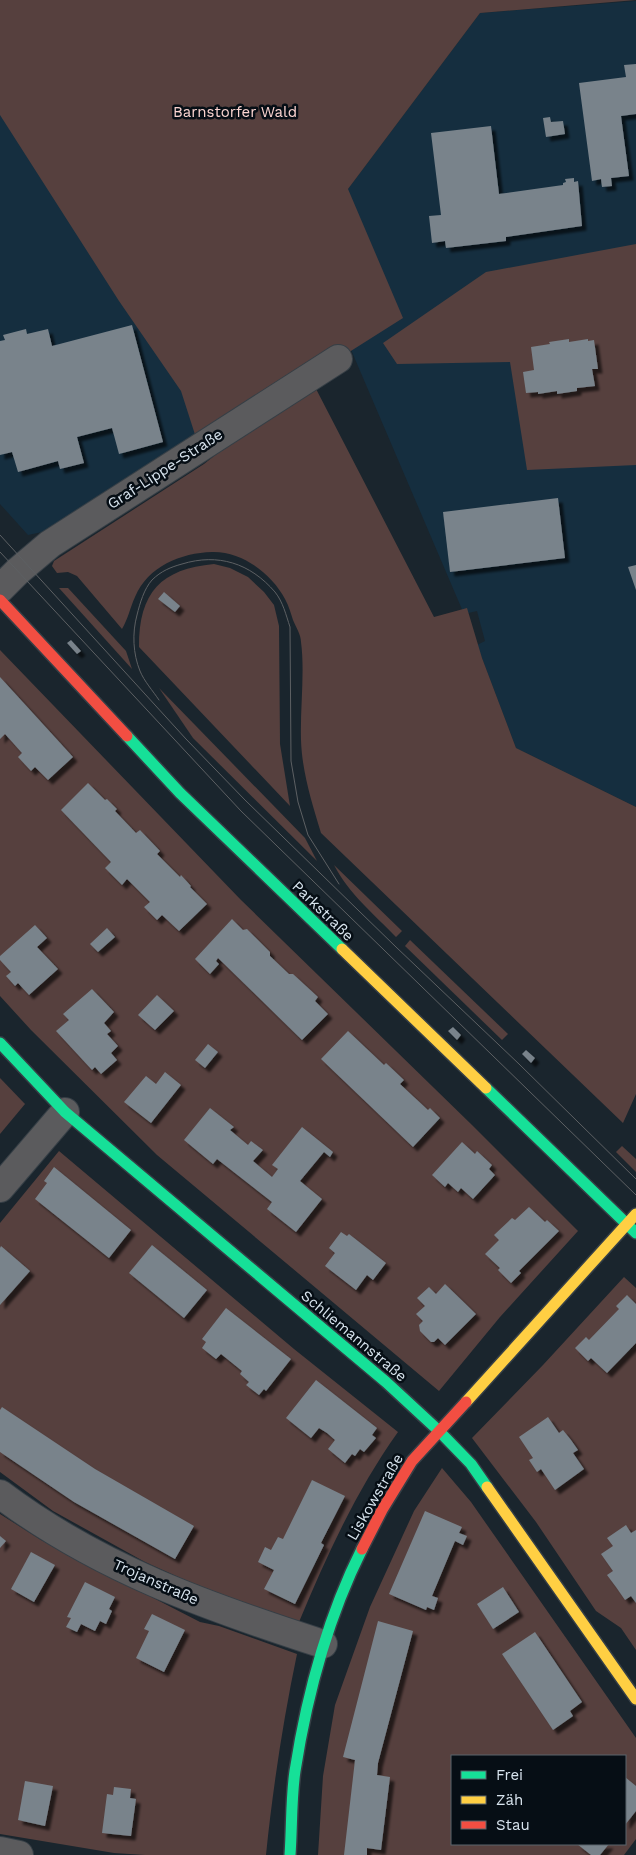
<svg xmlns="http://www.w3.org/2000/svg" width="636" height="1855" font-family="'Work Sans',sans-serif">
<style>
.built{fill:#152e3f}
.green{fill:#56403e;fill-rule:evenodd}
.building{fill:#79838b;filter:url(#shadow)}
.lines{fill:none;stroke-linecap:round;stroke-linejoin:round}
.street-casing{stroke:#363f46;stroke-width:30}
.fast-casing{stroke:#363f46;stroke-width:14}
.slow-casing{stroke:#363f46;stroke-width:14}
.jam-casing{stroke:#363f46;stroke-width:14}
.street{stroke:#5b5b5d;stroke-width:28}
.fast{stroke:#16e098;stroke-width:11}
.slow{stroke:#ffcf43;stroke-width:11}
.jam{stroke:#f24e42;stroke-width:11}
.tram{stroke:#5d6063;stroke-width:1}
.labels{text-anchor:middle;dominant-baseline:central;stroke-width:5;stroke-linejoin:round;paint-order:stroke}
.park-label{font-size:15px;fill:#fcd5d1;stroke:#060e15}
.street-label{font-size:15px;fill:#d8e4ee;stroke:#060e15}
</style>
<defs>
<filter id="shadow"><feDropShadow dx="4.5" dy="4.5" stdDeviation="1" flood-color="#0009"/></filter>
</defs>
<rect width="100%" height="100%" fill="#1a252d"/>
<!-- built -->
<path class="built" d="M636,1v806l-120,-59 -39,-103 8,-4 -8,-30 -13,3 -115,-269 -302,194 -5,-7 -14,3 -28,-31v-496l202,237 146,-56 132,-176z"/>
<!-- green -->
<g class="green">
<path d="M0,0h636l-156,13 -132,176 55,129 -204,129 -18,-56 -62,-90 -119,-186z"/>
<path d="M636,244v221l-109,5 -17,-108 -113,2 -14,-21 103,-71z"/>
<path d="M314,385l120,232 33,-9 15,50 34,90 120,59v287l-13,29 -302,-290c-9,-30 -19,-61 -20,-93 -1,-31 4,-68 0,-98 0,-7 -5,-15 -8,-22 -2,-6 -4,-14 -8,-21 -13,-25 -43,-48 -73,-47 -31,1 -64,14 -77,45 -5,11 -7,22 -13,32l-45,-53 -9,-4 -11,1 -5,-7 2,-5 150,-97 44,-35z"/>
<path d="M214,564l16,4 18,9 16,15 10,13 5,21 1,118 10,62 -151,-159c0,-55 22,-78 75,-83z"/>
<path d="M59,588h9l58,63 6,18z"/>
<path d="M0,650l241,250 231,225 106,106 -78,86 -61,74 -282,-236 -126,-125 -31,-34z"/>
<path d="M159,688l146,150 12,23 -124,-123z"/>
<path d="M334,865l68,66 -6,6c-22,-23 -47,-43 -62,-72z"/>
<path d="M410,940l98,94 -6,6 -97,-94z"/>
<path d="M0,1078l25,26 -25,30z"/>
<path d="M622,1146l14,13v13l-20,-20z"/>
<path d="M59,1151l235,198 104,83c-42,59 -71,123 -99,190l-59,-17 -95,-43 -92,-51 -53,-39v-249z"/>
<path d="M624,1277l12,11v362l-15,-22 -25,-17 -60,-89 -64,-84 71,-73z"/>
<path d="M442,1468l29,34 165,236v101l-12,16h-306l5,-79 12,-71 35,-98 44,-96zM452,1756h173v88h-173z"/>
<path d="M0,1514l41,26 159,82 19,4 78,28c-14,67 -24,133 -31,201h-121l-31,-2 -114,-19z"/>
</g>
<!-- building -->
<g class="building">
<path d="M636,64v50l-15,2 8,60 -18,2 1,8 -10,1 -1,-8 -9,2 -13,-98 47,-6 -2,-12z"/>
<path d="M550,117l1,5 12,-1 2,13 -19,3 -3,-19z"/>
<path d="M491,126l8,68 64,-9v-2l3,-1 -1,-3 9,-1v4l4,-1 4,45 -76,11v4l-60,7 -1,-7 -13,2 -3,-27 12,-1 -10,-82z"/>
<path d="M132,325l31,117 -44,12 -7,-26 -35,9 7,26 -24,6 -2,-8 -40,11 -6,-20 -12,3v-114l5,-1 -2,-5 23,-6 1,5 21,-5 4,17z"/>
<path d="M569,339v3l19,-3v2l6,-1 4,29h-6l3,17 -18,2v3l-20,3v-3l-19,3v-2l-12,1 -3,-21 11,-2 -3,-23 19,-3 -1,-2z"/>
<path d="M558,498l7,60 -115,14 -7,-60z"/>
<path d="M636,565v25l-8,-23z"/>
<path d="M164,592l16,14 -5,6 -17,-13z"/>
<path d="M71,640l10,11 -4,3 -10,-11z"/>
<path d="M0,677l73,80 -25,23 -13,-13 -4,4 -13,-14 4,-4 -17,-19 -5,5z"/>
<path d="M88,783l17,17 2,-1 10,10 -2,2 21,22 4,-3 20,21 -3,3 23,23 1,-2 10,11 -1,1 17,17 -28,27 -17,-16 -5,5 -13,-13 6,-5 -23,-23 -5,6 -17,-17 6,-6 -50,-52z"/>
<path d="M232,919l11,11 4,-1 23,23v4l19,18h4l25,23 -3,4 13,13 -26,26 -84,-82 -2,3 3,3 -9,10 -15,-15z"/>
<path d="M35,925l12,13 -10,9 21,22 -29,26 -11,-12 -3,3 -9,-10 5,-4 -11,-12v-4z"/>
<path d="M107,928l8,9 -17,15 -8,-8z"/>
<path d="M92,989l22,23 -10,11 7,8 -4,3 11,12 -7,7 6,7 -16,14 -6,-7 -3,3 -36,-39 13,-11 -6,-6z"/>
<path d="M157,995l17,16 -19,19 -17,-15z"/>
<path d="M453,1027l8,8 -4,5 -9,-9z"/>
<path d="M348,1031l36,34 2,-2 18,17 -4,4 28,26 2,-2 10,10 -27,29 -92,-88z"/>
<path d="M208,1044l10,8 -13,16 -10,-8z"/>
<path d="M526,1050l9,8 -4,5 -9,-9z"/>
<path d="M165,1072l16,13 -30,38 -27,-21 22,-26 10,8z"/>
<path d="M210,1108l24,19 -4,3 18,15 3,-4 12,9 -10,11 19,16 6,-8 -6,-4 30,-38 31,25 -3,5 -6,-5 -24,29 22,18 -26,33 -29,-23 5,-7 -55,-43 -4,5 -29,-24z"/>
<path d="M462,1142l13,12 2,-3 15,14 -3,4 6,6 -22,24 -12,-11 -3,4 -10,-9 -3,4 -13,-12z"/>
<path d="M54,1167l77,63 -22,28 -74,-59 12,-16 -3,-2z"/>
<path d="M529,1207l16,15 2,-2 12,11 -40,40 2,2 -10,10 -13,-13 2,-2 -15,-14 14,-14 -5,-5 18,-17 3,2z"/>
<path d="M341,1232l6,4 2,-2 37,29 -13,17 -6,-5 -11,15 -31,-24 10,-13 -6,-5z"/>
<path d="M152,1245l55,45 -23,28 -55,-45z"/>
<path d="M1,1246l29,25 -30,34v-57z"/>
<path d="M445,1284l31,30 -31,31 -7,-7 -4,4h-3l-11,-11 -1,-6 4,-4 -7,-7 9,-8 -8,-8 12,-11 7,7z"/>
<path d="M627,1295l9,9v39l-29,30 -16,-15 -3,3 -13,-13 11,-11 3,3 30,-31 -3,-3z"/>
<path d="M226,1308l65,51 -25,32 -2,-2 -5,6 -13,-10 3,-3 -9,-8 2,-3 -21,-17 -5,5 -14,-11 4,-6 -4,-3z"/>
<path d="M316,1380l61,48 -5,7 4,3 -12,14 -4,-3 -5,7 -3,-2 -7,9 -17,-14 7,-9 -8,-7 -8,-5 -8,10 -25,-20z"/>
<path d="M2,1407l93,62 99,57 -19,33 -101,-57 -74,-50v-42z"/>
<path d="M548,1417l11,16 4,-3 8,10 7,10 -5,3 11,16 -29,21 -14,-21 -4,3 -8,-12 4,-2 -14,-21z"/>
<path d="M312,1480l33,16 -24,47 3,2 -29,59 -31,-15 10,-19 -16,-8 7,-15 6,3 7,-13 5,2z"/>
<path d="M425,1511l37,16 -3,6 8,3 -4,9 -8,-4 -23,55 6,2 -4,12 -7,-3 -1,3 -37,-16z"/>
<path d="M626,1525l5,8 5,-3v73l-5,-7 -6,4 -9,-13 -9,-12 6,-4 -12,-17 12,-8 -6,-8z"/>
<path d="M0,1536l6,5 -6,7z"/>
<path d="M31,1552l24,13 -21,37 -23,-13z"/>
<path d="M85,1582l30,15 -6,12 3,2 -6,13 -6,-3 -5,10 -14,-7 -4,8 -11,-5 5,-9 -4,-1z"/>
<path d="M503,1587l16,25 -26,17 -16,-25z"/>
<path d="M152,1614l33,16 -21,42 -28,-14 13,-27 -5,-2z"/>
<path d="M378,1621l35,10 -35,132 -1,12 13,2 -9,73 -14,-2v7h-23l11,-95 -12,-3z"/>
<path d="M535,1632l47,70 -12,9 3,5 -20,14 -51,-76z"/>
<path d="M625,1777l11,9v25l-11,14z"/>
<path d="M25,1781l28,5 -8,40 -27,-6z"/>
<path d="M114,1787l17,2 -1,9 6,1 -5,37 -29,-3 5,-39 6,1z"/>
<path d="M577,1844h32l-9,11h-9z"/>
</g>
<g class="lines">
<!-- street casing -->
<g class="street-casing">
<g id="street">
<path d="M0,589l18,-18 32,-27 288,-185"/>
<path d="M0,1188l65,-76"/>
<path d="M0,1494c98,74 208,113 323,150"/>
<path d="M0,1851l19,4"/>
</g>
</g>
<!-- fast casing -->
<g class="fast-casing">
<g id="fast">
<path d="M127,736l53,57 162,156"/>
<path d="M0,1043l65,69 321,270 53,49 32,33 16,23"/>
<path d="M486,1088l150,145"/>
<path d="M290,1855c2,-28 1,-57 5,-84 12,-77 32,-152 67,-222"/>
</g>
</g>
<!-- slow casing -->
<g class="slow-casing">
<g id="slow">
<path d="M342,949l144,139"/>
<path d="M466,1402l170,-188"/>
<path d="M487,1487l149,212"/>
</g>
</g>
<!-- jam casing -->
<g class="jam-casing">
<g id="jam">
<path d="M0,600l127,136"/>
<path d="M362,1549l20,-39 30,-49 54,-59"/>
</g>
</g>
<!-- street -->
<use href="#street" class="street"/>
<!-- fast -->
<use href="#fast" class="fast"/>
<!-- slow -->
<use href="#slow" class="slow"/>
<!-- jam -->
<use href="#jam" class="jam"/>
<!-- tram -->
<g class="tram">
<path d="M0,535l186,204 59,61 151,147 123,117 117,115"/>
<path d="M0,552l241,259 395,384"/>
<path d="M159,700c-6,-9 -15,-19 -19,-29 -7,-17 -8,-38 -3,-56 3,-12 7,-26 15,-35 9,-9 19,-13 30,-16 36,-11 68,-1 93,28 8,10 11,23 15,35l1,134 7,41 10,33 31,49"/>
</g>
</g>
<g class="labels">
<!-- park labels -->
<g class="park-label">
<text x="235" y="112">Barnstorfer Wald</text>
</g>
<!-- street labels -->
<g class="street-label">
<text transform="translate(165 469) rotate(-33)">Graf-Lippe-Straße</text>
<text transform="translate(323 911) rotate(44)">Parkstraße</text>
<text transform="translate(354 1336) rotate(40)">Schliemannstraße</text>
<text transform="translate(375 1497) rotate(-60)">Liskowstraße</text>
<text transform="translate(156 1582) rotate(24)">Trojanstraße</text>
</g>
</g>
<!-- legend -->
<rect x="451" y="1755" width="175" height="90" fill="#060e15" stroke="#5a646c"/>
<rect x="461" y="1771" width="25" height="8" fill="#16e098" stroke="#5a646c"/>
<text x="496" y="1780" font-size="15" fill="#d8e4ee">Frei</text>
<rect x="461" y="1796" width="25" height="8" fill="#ffcf43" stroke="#5a646c"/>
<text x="496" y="1805" font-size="15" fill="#d8e4ee">Zäh</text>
<rect x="461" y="1821" width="25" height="8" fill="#f24e42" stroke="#5a646c"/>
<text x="496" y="1830" font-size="15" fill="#d8e4ee">Stau</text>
</svg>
